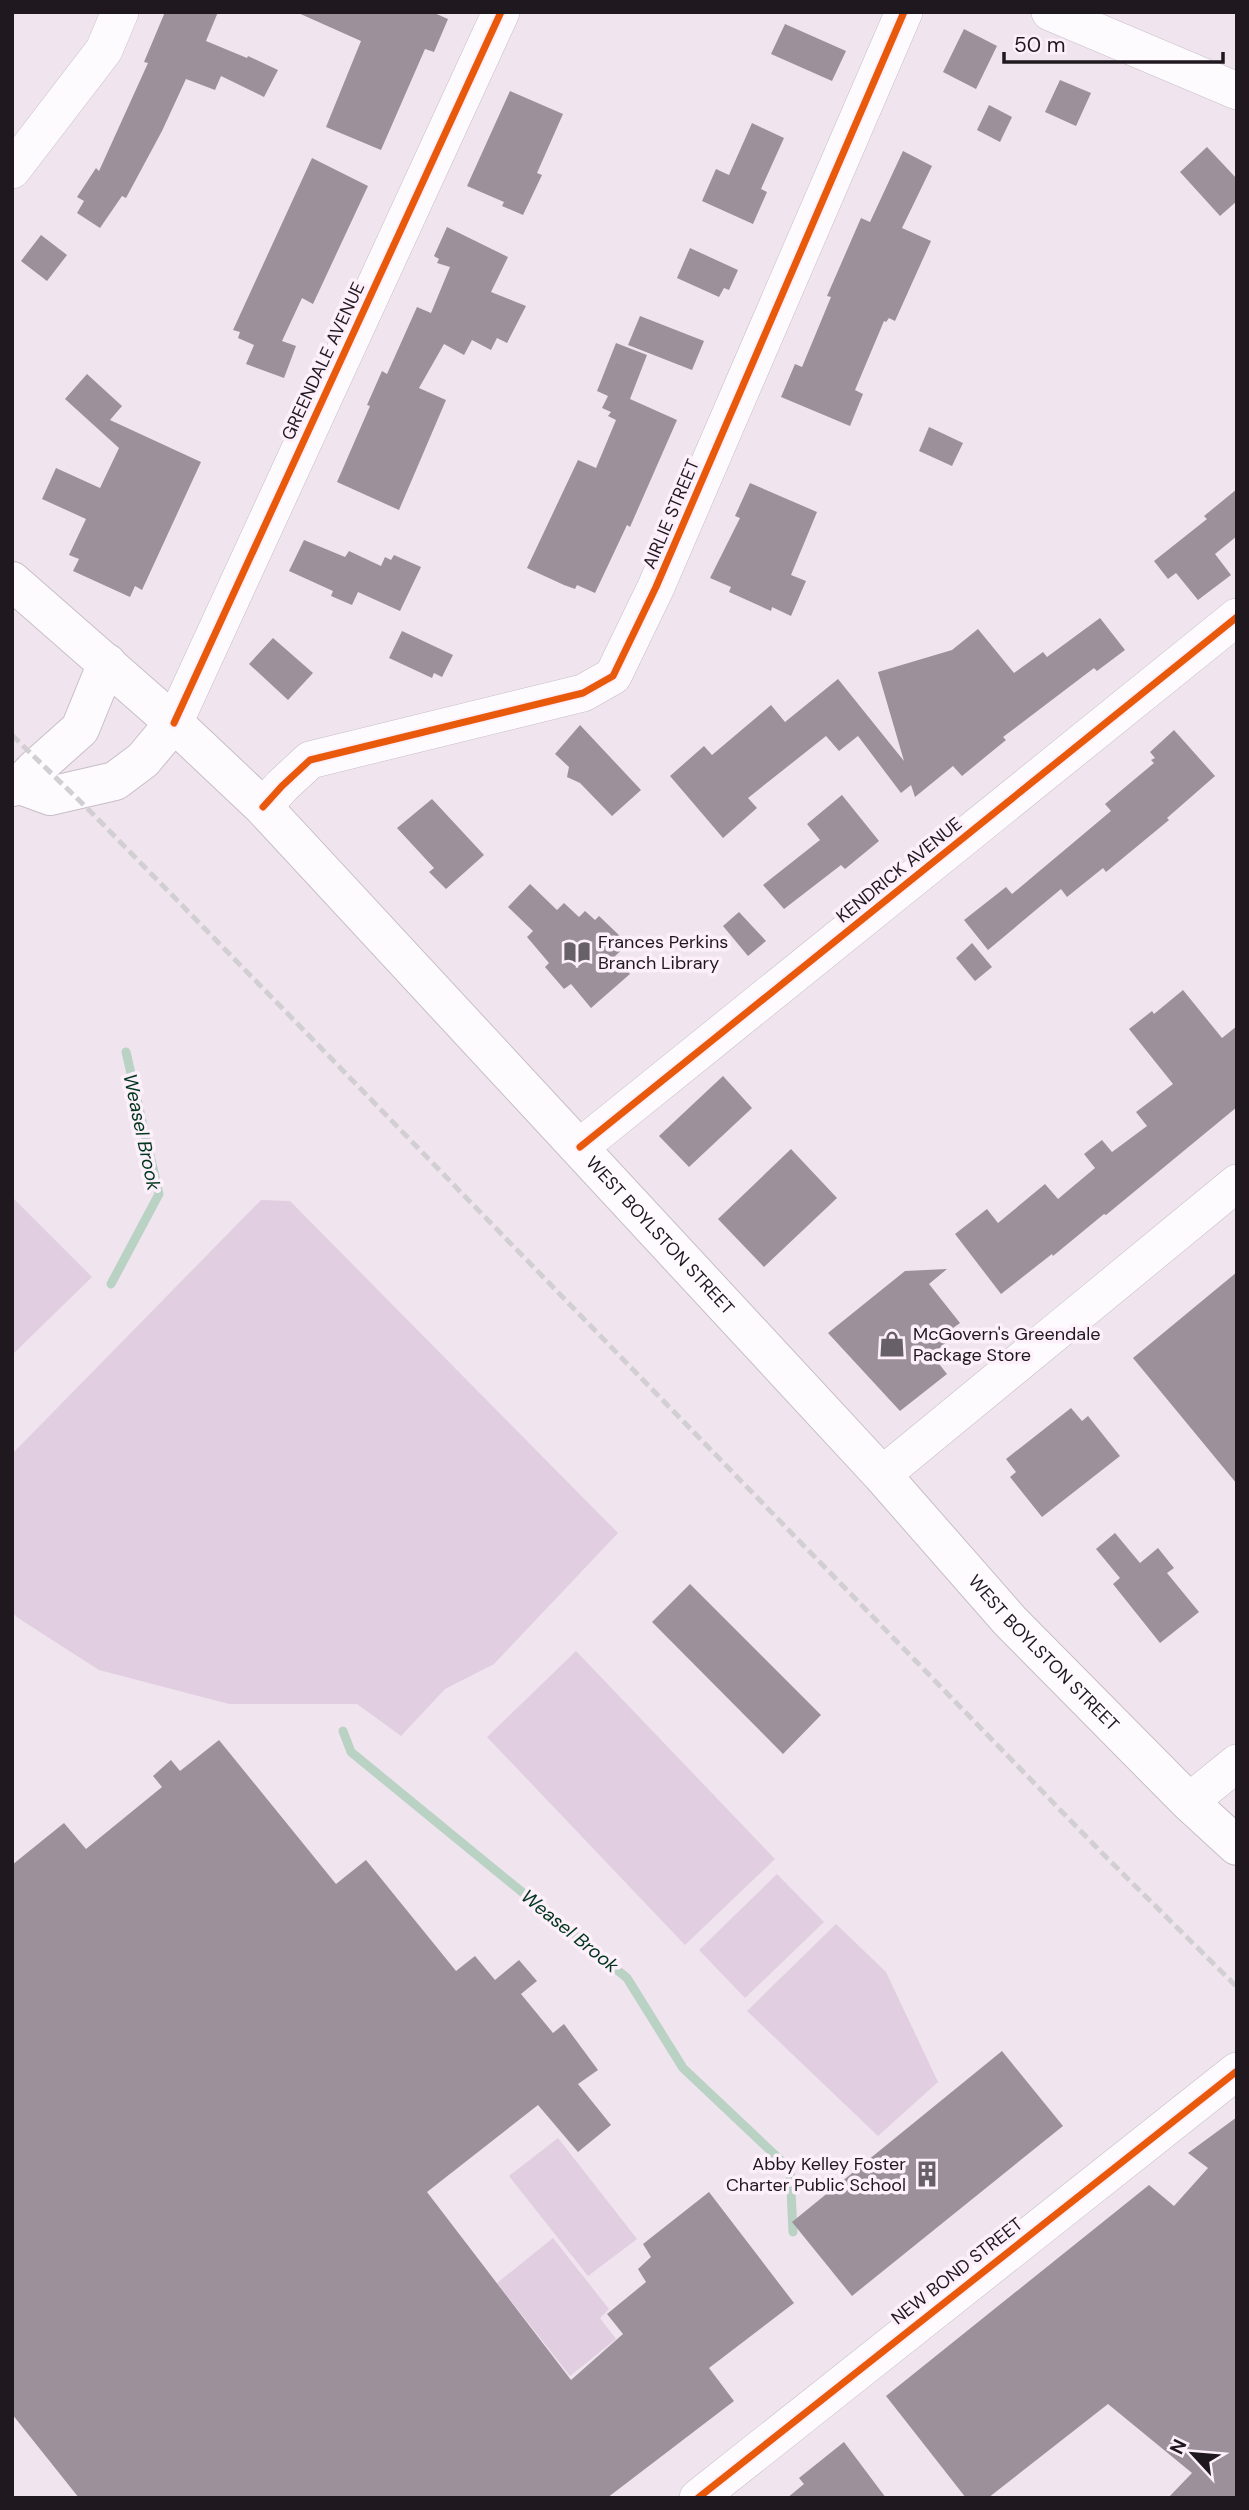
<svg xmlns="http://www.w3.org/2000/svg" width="1249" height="2510" font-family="'DM Sans',sans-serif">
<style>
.green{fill:#e1cee0}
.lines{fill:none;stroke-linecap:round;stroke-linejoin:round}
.stream{stroke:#b9d2c3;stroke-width:9}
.building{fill:#9c919b}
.minor-casing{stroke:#c7bec6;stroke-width:38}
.major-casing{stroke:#c7bec6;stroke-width:40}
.minor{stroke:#fdfbfd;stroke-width:37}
.major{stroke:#fdfbfd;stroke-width:38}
.rail{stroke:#d2cfd2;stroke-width:5;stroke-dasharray:10 5;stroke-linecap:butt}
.cycleway-casing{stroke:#fdf0fb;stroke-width:11}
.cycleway{stroke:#e8590c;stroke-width:7}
.labels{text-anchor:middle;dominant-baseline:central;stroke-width:7;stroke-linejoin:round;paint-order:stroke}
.street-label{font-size:18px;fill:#1f181f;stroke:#fdf0fb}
.poi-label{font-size:18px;fill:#1f181f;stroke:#fdf0fb;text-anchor:start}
.water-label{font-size:19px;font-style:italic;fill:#01351c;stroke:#fdf0fb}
</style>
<rect width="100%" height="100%" fill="#f0e5ef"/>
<!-- green -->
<g class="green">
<path d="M12,1197l80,80 -80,78z"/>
<path d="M261,1200l29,1 328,332 -124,131 -49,25 -44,47 -44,-32h-128l-130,-34 -81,-52 -6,-6v-158z"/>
<path d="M576,1651l199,208 -90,86 -198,-208z"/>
<path d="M777,1874l47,48 -79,76 -46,-48z"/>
<path d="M836,1924l50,48 52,110 -60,54 -131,-125z"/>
<path d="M558,2138l79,101 -49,37 -79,-100z"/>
<path d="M553,2238l56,71 -9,9 16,21 -46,37 -73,-93z"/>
</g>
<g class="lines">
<!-- stream -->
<g class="stream">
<path d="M111,1284l48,-90 -33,-142"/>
<path d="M343,1731l8,21 276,226 56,90 107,101 3,63"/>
</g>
</g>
<!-- building -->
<g class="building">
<path d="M165,12h53l-12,29 41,17 1,-2 30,14 -14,27 -43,-21 -6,14 -29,-11 -24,52 -36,67 -4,-2 -22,32 -23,-15 7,-12 -7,-4 19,-29 3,3 49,-108 -4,-1z"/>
<path d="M296,12h136l16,7 -14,33 -9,-3 -44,101 -55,-23 35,-86z"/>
<path d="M785,24l61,27 -14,30 -61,-27z"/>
<path d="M964,29l33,17 -21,43 -33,-17z"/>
<path d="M1060,80l31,13 -15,33 -31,-14z"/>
<path d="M510,91l53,23 -26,59 5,2 -19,40 -21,-9 2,-4 -37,-16z"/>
<path d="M989,105l23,12 -12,25 -23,-12z"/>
<path d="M752,123l32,15 -23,51 6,3 -14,32 -51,-23 14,-32 13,6z"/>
<path d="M1207,147l30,32v22l-17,15 -40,-44z"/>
<path d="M903,151l29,15 -30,62 29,13 -36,80 -6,-3 -3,4 -2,-1 -29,69 8,4 -13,32 -69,-29 14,-33 7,3 29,-70 -4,-1 34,-78 9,4z"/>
<path d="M312,158l56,28 -55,118 -11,-6 -20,43 14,5 -12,32 -38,-14 8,-19 -16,-7 2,-6 -7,-2z"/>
<path d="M447,227l61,30 -17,35 35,14 -19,37 -10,-5 -6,12 -19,-10 -8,15 -20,-11 -25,44 27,12 -47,110 -62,-28 33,-76 -3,-1 15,-34 5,3 30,-67 14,6 19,-46 -13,-4 2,-4 -5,-3z"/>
<path d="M41,235l26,20 -20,26 -26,-20z"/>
<path d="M690,248l48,22 -9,20 -5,-2 -5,9 -42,-19z"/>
<path d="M640,316l64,25 -12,29 -64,-25z"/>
<path d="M616,343l31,12 -17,44 47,21 -47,107 -3,-2 -32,68 -18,-8 -2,4 -11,-4 -37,-17 51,-108 18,8 20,-48 -8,-4 3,-4 -9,-4 6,-12 -11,-5z"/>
<path d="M87,374l35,32 -12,14 91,42 -59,128 -7,-4 -5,11 -57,-26 6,-12 -10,-4 17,-36 -44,-20 14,-31 44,20 19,-40 -54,-49z"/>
<path d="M929,427l34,16 -11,23 -33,-15z"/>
<path d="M750,483l67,29 -26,63 15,6 -15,35 -19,-9 -1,4 -42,-19 2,-5 -21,-9 30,-60 -5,-2z"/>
<path d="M1237,489v47l-22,18 16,21 -33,25 -22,-27 -8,6 -14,-18 53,-42 -3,-3z"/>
<path d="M304,540l41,17 4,-6 32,15 4,-9 6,3 3,-5 27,12 -21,44 -42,-19 -6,13 -21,-9 2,-5 -44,-20z"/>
<path d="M1100,618l25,32 -28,21 -3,-3 -91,69 3,3 -44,36 -9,-10 -38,31 -4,-12 -10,8 -43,-57 -19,15 -13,-15 -78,62 9,10 -34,30 -53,-62 34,-30 8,9 59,-50 14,17 53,-43 66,82 -26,-89 74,-22 26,-21 36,44 29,-21 4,5z"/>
<path d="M402,631l51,24 -11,22 -8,-4 -2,5 -43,-20z"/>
<path d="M273,638l40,35 -25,27 -39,-36z"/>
<path d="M580,725l61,65 -29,26 -32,-33 -13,-6 2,-10 -14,-13z"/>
<path d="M1174,730l41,46 -48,42 2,2 -63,52 -3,-4 -36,29 -6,-8 -73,61 -24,-30 42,-33 6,7 99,-83 -6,-7 49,-41 -3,-3 4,-2 -5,-6z"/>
<path d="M842,795l37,46 -34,28 -4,-4 -57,44 -21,-24 57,-45 -13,-16z"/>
<path d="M432,799l52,56 -38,34 -17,-17 5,-4 -37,-40z"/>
<path d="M530,884l27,26 7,-7 15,14 6,-6 10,9 4,-4 21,20 -5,5 8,8 -8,7 15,18 -39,34 -20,-24 -7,5 -19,-22 4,-4 -22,-26 6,-6 -25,-24z"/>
<path d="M739,912l27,29 -18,15 -25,-30z"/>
<path d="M972,943l20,24 -17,14 -19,-23z"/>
<path d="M1183,990l39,48 15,-12v81l-131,108 -2,-1 -51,42 -1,-2 -51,40 -46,-60 32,-25 11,14 47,-39 13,15 37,-31 -11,-14 18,-14 10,12 35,-26 -11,-14 37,-28 -44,-55 23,-18 2,3z"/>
<path d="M723,1076l29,32 -63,59 -30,-31z"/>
<path d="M791,1149l46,49 -73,69 -46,-48z"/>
<path d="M947,1269l-18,15 31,39 -7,5 4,5 -25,22 15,19 -47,37 -72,-78 77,-62z"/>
<path d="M1237,1272v212l-104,-126z"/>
<path d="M1071,1408l11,13 6,-5 32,40 -78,61 -32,-40 6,-5 -10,-13z"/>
<path d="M1115,1533l25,30 18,-15 16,20 -7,5 32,39 -39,31 -47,-59 7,-6 -24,-29z"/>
<path d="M690,1584l131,131 -38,39 -131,-132z"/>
<path d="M219,1740l117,144 30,-24 90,111 19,-15 20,24 24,-20 18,21 -16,13 32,39 11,-9 34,46 -20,14 33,41 -33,27 -40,-47 -111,87 144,188 52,-46 -16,-20 39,-32 -8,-13 13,-12 -8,-13 66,-52 85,111 -85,65 25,33 -127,97h-528l-67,-84v-549l52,-42 22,26 76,-62 -9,-11 18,-16 9,11z"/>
<path d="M1002,2051l61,75 -211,170 -60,-74z"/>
<path d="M1237,2117v381h-69l24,-25 -84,-69 -120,94h-22l-80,-102 263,-211 25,21 34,-38 -20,-15z"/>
<path d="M844,2442l42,56h-99l17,-14 -5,-6z"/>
</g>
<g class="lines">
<!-- minor casing -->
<g class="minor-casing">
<g id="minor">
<path d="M1050,12l187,79"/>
<path d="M12,170l92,-120 16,-38"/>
<path d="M174,723l327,-711"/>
<path d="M263,807l19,-21 28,-26 273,-67 30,-17 43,-89 248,-575"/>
<path d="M580,1147l657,-530"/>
<path d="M882,1475l355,-292"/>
<path d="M1189,1802l48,-39"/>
<path d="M698,2498l539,-427"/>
</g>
</g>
<!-- major casing -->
<g class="major-casing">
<g id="major">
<path id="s1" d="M12,581l162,142 89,84 619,668 128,146 179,181 48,44"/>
<path d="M20,785l14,-15 46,-41 27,-66"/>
<path d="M12,787l8,-2 30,11 65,-15 28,-21 31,-37"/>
</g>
</g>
<!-- minor -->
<use href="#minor" class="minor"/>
<!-- major -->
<use href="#major" class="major"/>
<!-- rail -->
<path class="rail" d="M12,735l77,75 200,205 813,838 135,134"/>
<!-- cycleway casing -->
<g class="cycleway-casing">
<g id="cycleway">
<path d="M174,723l327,-711"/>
<path d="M263,807l19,-21 28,-26 273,-67 30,-17 43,-89 248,-575"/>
<path d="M580,1147l657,-530"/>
<path d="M698,2498l539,-427"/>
</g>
</g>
<!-- cycleway -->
<use href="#cycleway" class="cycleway"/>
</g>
<!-- icons -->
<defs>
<g id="library-bare" transform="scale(2.1)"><path d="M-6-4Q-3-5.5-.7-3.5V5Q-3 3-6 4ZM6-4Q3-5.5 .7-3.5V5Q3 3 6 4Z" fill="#686068" stroke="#fdf0fb" stroke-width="2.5" paint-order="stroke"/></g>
<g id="shop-bare" transform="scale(2.1)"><path d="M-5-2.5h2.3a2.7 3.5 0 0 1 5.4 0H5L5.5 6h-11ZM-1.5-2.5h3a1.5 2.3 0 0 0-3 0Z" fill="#686068" stroke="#fdf0fb" stroke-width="2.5" paint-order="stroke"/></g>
<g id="building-bare" transform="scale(2.1)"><path d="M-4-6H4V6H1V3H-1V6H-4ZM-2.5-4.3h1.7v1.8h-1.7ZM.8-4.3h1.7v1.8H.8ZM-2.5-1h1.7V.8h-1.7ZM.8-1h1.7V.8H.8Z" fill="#686068" stroke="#fdf0fb" stroke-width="2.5" paint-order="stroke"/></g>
</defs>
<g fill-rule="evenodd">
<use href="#library-bare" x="577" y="952"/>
<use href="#shop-bare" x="892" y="1344"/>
<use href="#building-bare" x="927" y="2174"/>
</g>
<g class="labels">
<!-- street labels -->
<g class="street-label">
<text transform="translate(323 361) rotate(-65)">GREENDALE AVENUE</text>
<text transform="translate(671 514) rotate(-67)">AIRLIE STREET</text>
<text transform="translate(899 870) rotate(-39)">KENDRICK AVENUE</text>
<text stroke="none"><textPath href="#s1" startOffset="922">WEST BOYLSTON STREET</textPath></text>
<text stroke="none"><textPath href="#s1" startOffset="1489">WEST BOYLSTON STREET</textPath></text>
<text transform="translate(957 2271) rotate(-38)">NEW BOND STREET</text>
</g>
<!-- poi labels -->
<g class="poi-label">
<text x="598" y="942">Frances Perkins<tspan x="598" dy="21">Branch Library</tspan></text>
<text x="913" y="1334">McGovern's Greendale<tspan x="913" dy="21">Package Store</tspan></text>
<text x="906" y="2164" text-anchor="end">Abby Kelley Foster<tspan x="906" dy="21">Charter Public School</tspan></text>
</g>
<!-- water labels -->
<g class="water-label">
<text transform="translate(142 1132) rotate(78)">Weasel Brook</text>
<text transform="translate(570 1931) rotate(39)">Weasel Brook</text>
</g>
</g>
<!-- border -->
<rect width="1249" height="2510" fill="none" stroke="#1f181f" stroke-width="28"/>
<!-- north arrow -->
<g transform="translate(1193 2454) rotate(296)" stroke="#fdf0fb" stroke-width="5" paint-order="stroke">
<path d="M0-5L12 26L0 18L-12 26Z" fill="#1f181f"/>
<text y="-10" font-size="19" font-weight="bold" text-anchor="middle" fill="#1f181f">N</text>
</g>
<!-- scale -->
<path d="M1004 52v10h219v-10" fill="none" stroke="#1f181f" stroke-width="3.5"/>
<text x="1014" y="52" font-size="21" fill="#1f181f" stroke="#fdf0fb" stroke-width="5" paint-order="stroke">50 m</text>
</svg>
